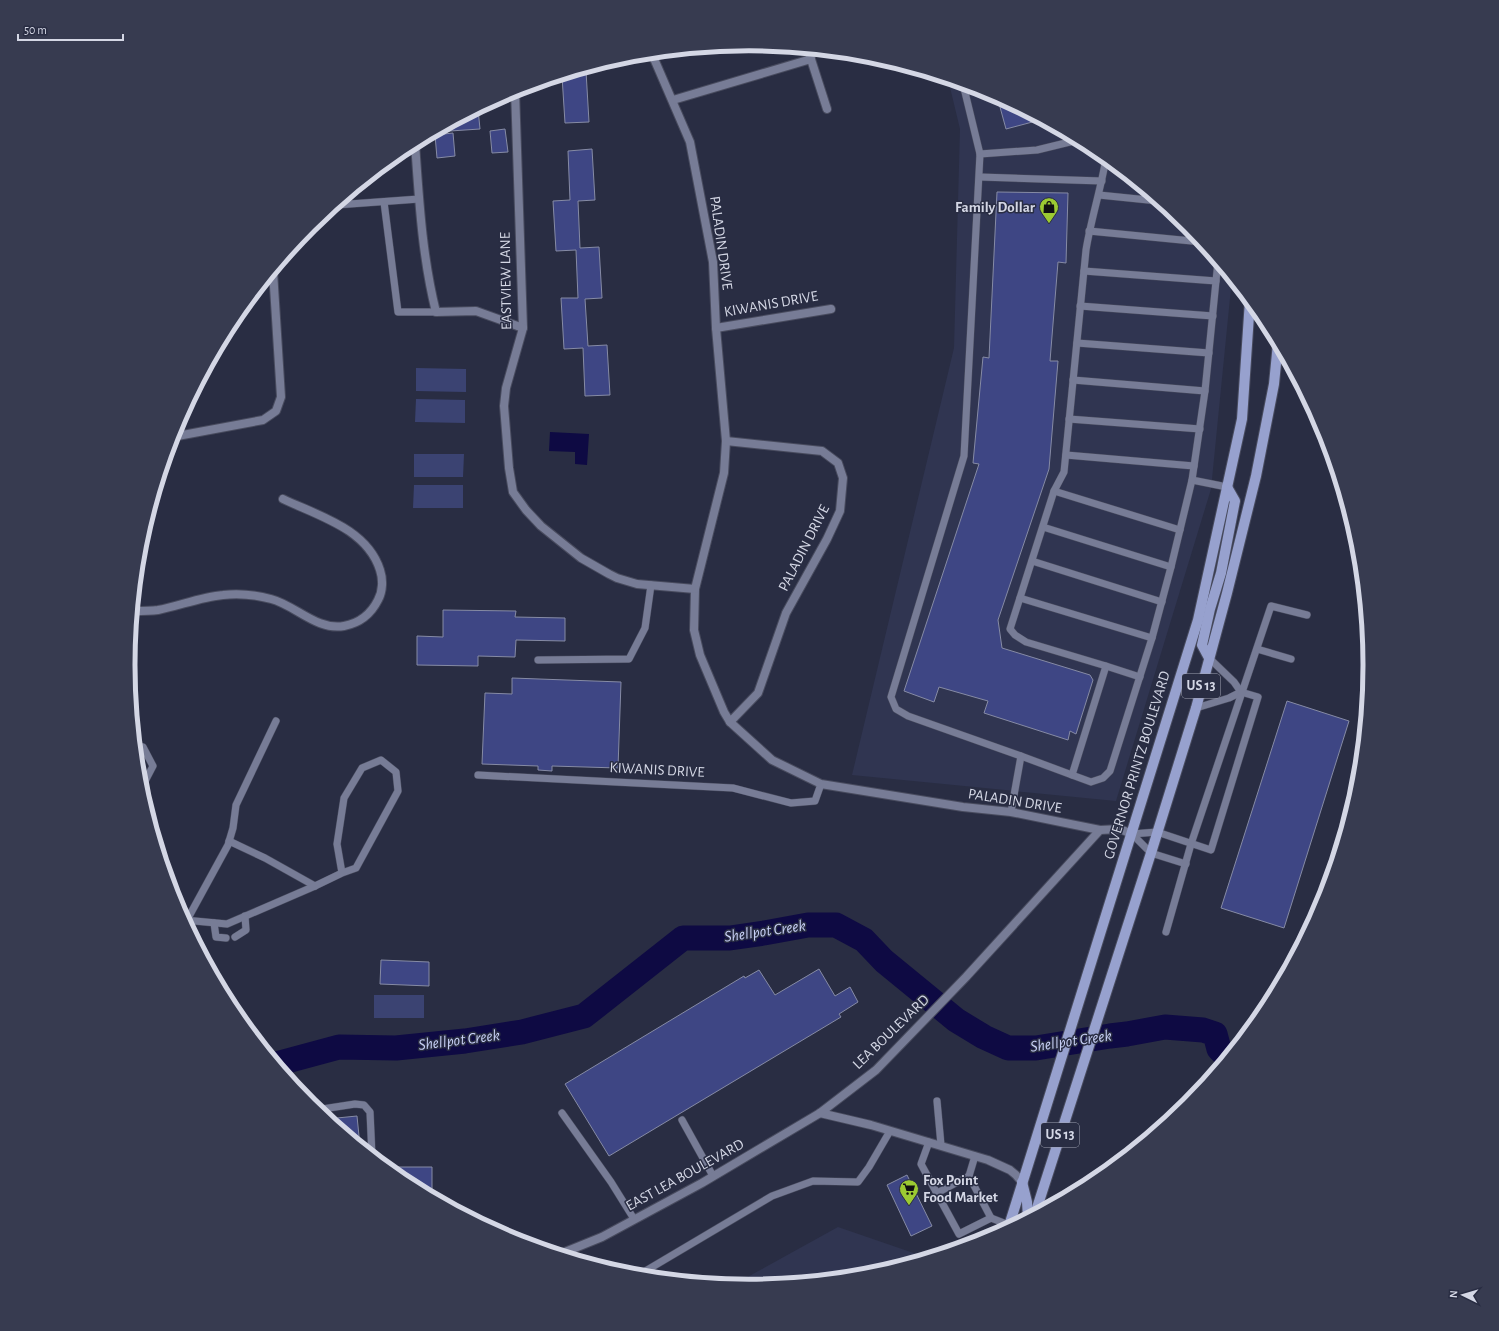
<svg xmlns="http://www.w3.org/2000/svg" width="1499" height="1331" font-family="'Alegreya Sans',sans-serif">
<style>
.built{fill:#303551}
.green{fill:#3b4372}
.water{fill:#0e0a43}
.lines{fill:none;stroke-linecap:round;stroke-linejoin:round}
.river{stroke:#0e0a43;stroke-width:25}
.building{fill:#3e4684;stroke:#868ba5}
.service-casing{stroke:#484b5e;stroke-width:8}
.minor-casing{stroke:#484b5e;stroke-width:10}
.tertiary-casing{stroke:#484b5e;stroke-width:10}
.primary-casing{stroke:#484b5e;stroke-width:12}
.service{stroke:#777c96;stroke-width:7}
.minor{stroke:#777c96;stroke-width:8}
.tertiary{stroke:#777c96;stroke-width:8}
.primary{stroke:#97a1ce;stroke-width:10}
.labels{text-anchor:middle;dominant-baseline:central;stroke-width:3;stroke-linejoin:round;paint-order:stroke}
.shield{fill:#292d43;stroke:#a1a4b4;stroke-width:1}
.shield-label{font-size:14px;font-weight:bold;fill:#d4d7e5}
.poi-label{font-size:15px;font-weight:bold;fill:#d4d7e5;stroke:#292d43;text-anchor:end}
.street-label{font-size:15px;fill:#d4d7e5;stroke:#292d43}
.water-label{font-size:16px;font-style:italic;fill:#c8d0f6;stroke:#292d43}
.rim{fill:none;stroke:#d4d7e5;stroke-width:5}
</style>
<rect width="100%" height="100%" fill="#292d43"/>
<!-- built -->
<g class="built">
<path d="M948,79l40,12 107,58 94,77 43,52 -21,211 -95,312 -264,-26 102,-427 6,-219z"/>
<path d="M838,1227l90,31 -57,17 -122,12 -16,-2z"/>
</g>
<!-- green -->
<g class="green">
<path d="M416,368l50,1v23l-50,-1z"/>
<path d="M416,399l49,1v23l-50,-1z"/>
<path d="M414,454h50l-1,23h-49z"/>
<path d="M414,485h49v23h-50z"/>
<rect x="374" y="995" width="50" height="23"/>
</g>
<!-- water -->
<path class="water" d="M550,432l39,2 -2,31 -12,-1v-12l-26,-1z"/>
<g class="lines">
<!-- river -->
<path class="river" d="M276,1064l63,-17 57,1 69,-7 57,-9 62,-16 99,-78h47l34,-5 44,-8h28l28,15 20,21 72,59 28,17 24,11h28l74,-12 17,-2 38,-7 38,3 12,4 4,15 9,9"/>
</g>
<!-- building -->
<g class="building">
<path d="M577,71h9l3,51 -24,1 -3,-47z"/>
<path d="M997,96l16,9 27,15 -34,9z"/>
<path d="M478,109l2,20 -45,3 40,-21z"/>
<path d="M505,129l3,23 -16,1 -2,-22z"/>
<path d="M453,133l2,23 -18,2 -2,-23z"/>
<path d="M592,149l3,51 -17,1 2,47 19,-1 3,51 -17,1 3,47 19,-1 3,50 -25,1 -2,-48 -19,1 -3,-51h17l-2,-48 -20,1 -3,-50 17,-1 -2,-49z"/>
<path d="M997,192l71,1 -2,70 -8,-1 -8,99h8l-9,108 -51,151 4,28 88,27 3,5 -17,54 -6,-3 -2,9 -84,-27 4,-12 -49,-14 -5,15 -30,-11 75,-227 -6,-1 10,-106 6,1z"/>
<path d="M443,610l73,1 -1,6 50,1v23l-49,-1 -1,17 -37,-1v10l-61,-1v-29l26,1z"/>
<path d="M512,678l109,4 -3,86 -66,-2v5l-14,-1v-4l-56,-2 3,-71 27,1z"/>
<path d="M1287,701l62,20 -65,207 -63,-20z"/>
<path d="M381,960l48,2v24l-49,-2z"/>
<path d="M819,969l16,27 15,-9 8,15 -19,12 2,3 -232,139 -44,-72 179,-108 1,2 14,-8 16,25z"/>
<path d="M357,1116l3,30 -33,-27z"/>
<path d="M385,1167h47v30l-28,-15z"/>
<path d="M907,1175l25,51 -21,10 -24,-51z"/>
</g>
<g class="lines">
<!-- service casing -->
<g class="service-casing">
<g id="service">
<path d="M963,84l17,70 -16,302 -73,241 5,12 12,7 113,40"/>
<path d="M980,154l57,-4 41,-10"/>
<path d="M980,177l122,4"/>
<path d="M1099,195l59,6"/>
<path d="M384,202l14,110h38"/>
<path d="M336,205l83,-6"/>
<path d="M1089,231l113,11"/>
<path d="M1218,261l-13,130 -13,89 35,7"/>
<path d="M1084,271l132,10"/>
<path d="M1080,306l133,10"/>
<path d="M1077,343l132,10"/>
<path d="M1073,380l132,11"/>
<path d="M1069,419l131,10"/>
<path d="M1066,455l128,11"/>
<path d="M1054,491l126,39"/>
<path d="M1043,527l128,40"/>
<path d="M1032,561l130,41"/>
<path d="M1020,598l132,40"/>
<path d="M1257,649l34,10"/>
<path d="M538,660l91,-1 16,-31 6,-43"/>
<path d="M1106,666l34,11"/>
<path d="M1196,708l33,-10 12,-6"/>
<path d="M136,746l7,1 10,19 -12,23"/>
<path d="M478,775l255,13 58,15 24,-2 6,-17"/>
<path d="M1072,775l19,7 12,-4 7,-7 42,-133 19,-71 21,-87"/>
<path d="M1011,812l10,-56 51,19 34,-109 -80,-24 -11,-7 -5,-6 44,-138 10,-19 22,-222c5,-31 15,-61 20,-92"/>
<path d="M1132,834l25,-2 54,18 47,-153 -17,-5 -7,-10 -25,-24"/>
<path d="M1132,834l19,19 35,11"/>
<path d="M229,841l36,17 50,28"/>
<path d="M184,920l43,4 88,-38 27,-13 -5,-29 7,-46 18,-30 19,-8 15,12 2,19 -42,77 -14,5"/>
<path d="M187,920l41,-75 5,-17 3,-23 40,-84"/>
<path d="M214,923l2,14 10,1"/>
<path d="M1166,932l25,-88 80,-238 36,9"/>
<path d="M235,937l11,-7 -1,-14"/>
<path d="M937,1101l4,44"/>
<path d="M316,1110l39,-6 9,1 6,7 2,44"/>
<path d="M562,1113l49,69 23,37"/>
<path d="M682,1120l31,56"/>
<path d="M929,1142l-8,22 38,70 32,-16 18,7"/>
<path d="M969,1176l6,-20"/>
<path d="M937,1193l32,-17 22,42"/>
<path d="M637,1276l135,-80 41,-15 45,1 11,-15 21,-36"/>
</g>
</g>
<!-- minor casing -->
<g class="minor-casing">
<g id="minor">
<path d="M808,50l19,59"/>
<path d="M652,54l38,88 23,120 3,66 10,113 -2,32 -29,116 -1,41 6,25 24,57 6,10 42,38 49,24 142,23 48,5 89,18"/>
<path d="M515,90l8,238 -17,60 -2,18 5,62 4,24 13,18 15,16 40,32 28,16 8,4 20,6 58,5"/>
<path d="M673,100l138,-41"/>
<path d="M415,143c4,56 7,113 21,169l40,-1 47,17"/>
<path d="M716,328l115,-19"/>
<path d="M172,437l91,-17 13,-9 5,-14 -8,-126"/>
<path d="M726,441l96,10 16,12 5,15 -3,33 -13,28 -41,74 -28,80 -28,29"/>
<path d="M133,611c8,0 17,0 25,-1 21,-4 43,-13 65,-15 15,-2 33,0 48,4 24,6 46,32 73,27 16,-3 27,-12 34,-26 5,-9 5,-21 2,-30 -13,-41 -61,-54 -97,-71"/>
</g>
</g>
<!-- tertiary casing -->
<g class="tertiary-casing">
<g id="tertiary">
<path d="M820,1113l51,12 117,35 22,10 6,5 6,7"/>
<path d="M560,1254l42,-17 100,-54 118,-70 56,-43 90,-93 134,-147 20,-1 12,5"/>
</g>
</g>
<!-- primary casing -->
<g class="primary-casing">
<g id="primary">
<path d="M1209,658l-7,-13 8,-36 11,-36 14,-72 -8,-14"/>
<path d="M1022,1182l5,20 1,16"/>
<path d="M1035,1214l116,-361 45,-145 31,-115 29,-117 18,-92 4,-41"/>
<path d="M1008,1229l190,-609 44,-201 8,-119"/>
</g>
</g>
<!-- service -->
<use href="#service" class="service"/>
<!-- minor -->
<use href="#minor" class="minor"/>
<!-- tertiary -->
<use href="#tertiary" class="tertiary"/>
<!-- primary -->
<use href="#primary" class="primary"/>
</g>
<!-- icons -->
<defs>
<g id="shop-pin" transform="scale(1)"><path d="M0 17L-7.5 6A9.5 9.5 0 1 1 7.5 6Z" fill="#9cca32" stroke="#292d43"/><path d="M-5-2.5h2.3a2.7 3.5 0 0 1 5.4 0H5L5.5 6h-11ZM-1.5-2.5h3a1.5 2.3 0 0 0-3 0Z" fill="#111"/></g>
<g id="supermarket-pin" transform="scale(1)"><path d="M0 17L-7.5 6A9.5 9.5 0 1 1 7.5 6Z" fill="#9cca32" stroke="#292d43"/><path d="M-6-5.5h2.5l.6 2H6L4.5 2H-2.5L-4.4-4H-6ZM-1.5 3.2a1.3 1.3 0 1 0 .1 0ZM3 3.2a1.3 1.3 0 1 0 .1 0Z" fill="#111"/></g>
</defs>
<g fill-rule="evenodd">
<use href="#shop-pin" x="1049" y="207"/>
<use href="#supermarket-pin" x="909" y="1189"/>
</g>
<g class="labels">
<!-- shield labels -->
<g class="shield">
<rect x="1182" y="674" width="38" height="24" rx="3"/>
<rect x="1041" y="1123" width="38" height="24" rx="3"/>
</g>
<g class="shield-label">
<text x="1201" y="686">US 13</text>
<text x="1060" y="1135">US 13</text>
</g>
<!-- poi labels -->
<g class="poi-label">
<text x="1035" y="207">Family Dollar</text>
<text x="923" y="1180" text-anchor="start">Fox Point<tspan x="923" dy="17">Food Market</tspan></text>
</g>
<!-- street labels -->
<g class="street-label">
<text transform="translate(721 243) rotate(82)">PALADIN DRIVE</text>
<text transform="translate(506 281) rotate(-91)">EASTVIEW LANE</text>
<text transform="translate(771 304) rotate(-10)">KIWANIS DRIVE</text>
<text transform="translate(804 548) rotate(-63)">PALADIN DRIVE</text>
<text transform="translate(1137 765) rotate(-73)">GOVERNOR PRINTZ BOULEVARD</text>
<text transform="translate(657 770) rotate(3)">KIWANIS DRIVE</text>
<text transform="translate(1015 801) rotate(9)">PALADIN DRIVE</text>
<text transform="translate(891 1032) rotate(-44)">LEA BOULEVARD</text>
<text transform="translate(685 1175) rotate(-29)">EAST LEA BOULEVARD</text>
</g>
<!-- water labels -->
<g class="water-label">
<text transform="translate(765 931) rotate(-8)">Shellpot Creek</text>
<text transform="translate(459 1040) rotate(-7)">Shellpot Creek</text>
<text transform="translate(1071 1041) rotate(-8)">Shellpot Creek</text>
</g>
</g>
<!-- crop -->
<path d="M0 0H1499V1331H0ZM135 665a614 614 0 1 1 1228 0a614 614 0 1 1-1228 0Z" fill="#373b50" fill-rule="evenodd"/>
<path class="rim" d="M135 665a614 614 0 1 1 1228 0a614 614 0 1 1-1228 0Z"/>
<!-- north arrow -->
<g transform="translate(1463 1295) rotate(275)" stroke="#292d43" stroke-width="3" paint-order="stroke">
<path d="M0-3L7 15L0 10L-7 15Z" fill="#d4d7e5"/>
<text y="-6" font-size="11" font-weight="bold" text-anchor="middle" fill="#d4d7e5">N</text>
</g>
<!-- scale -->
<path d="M18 34v6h105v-6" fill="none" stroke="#d4d7e5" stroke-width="2"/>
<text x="24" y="34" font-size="12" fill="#d4d7e5" stroke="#292d43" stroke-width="3" paint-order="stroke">50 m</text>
</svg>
